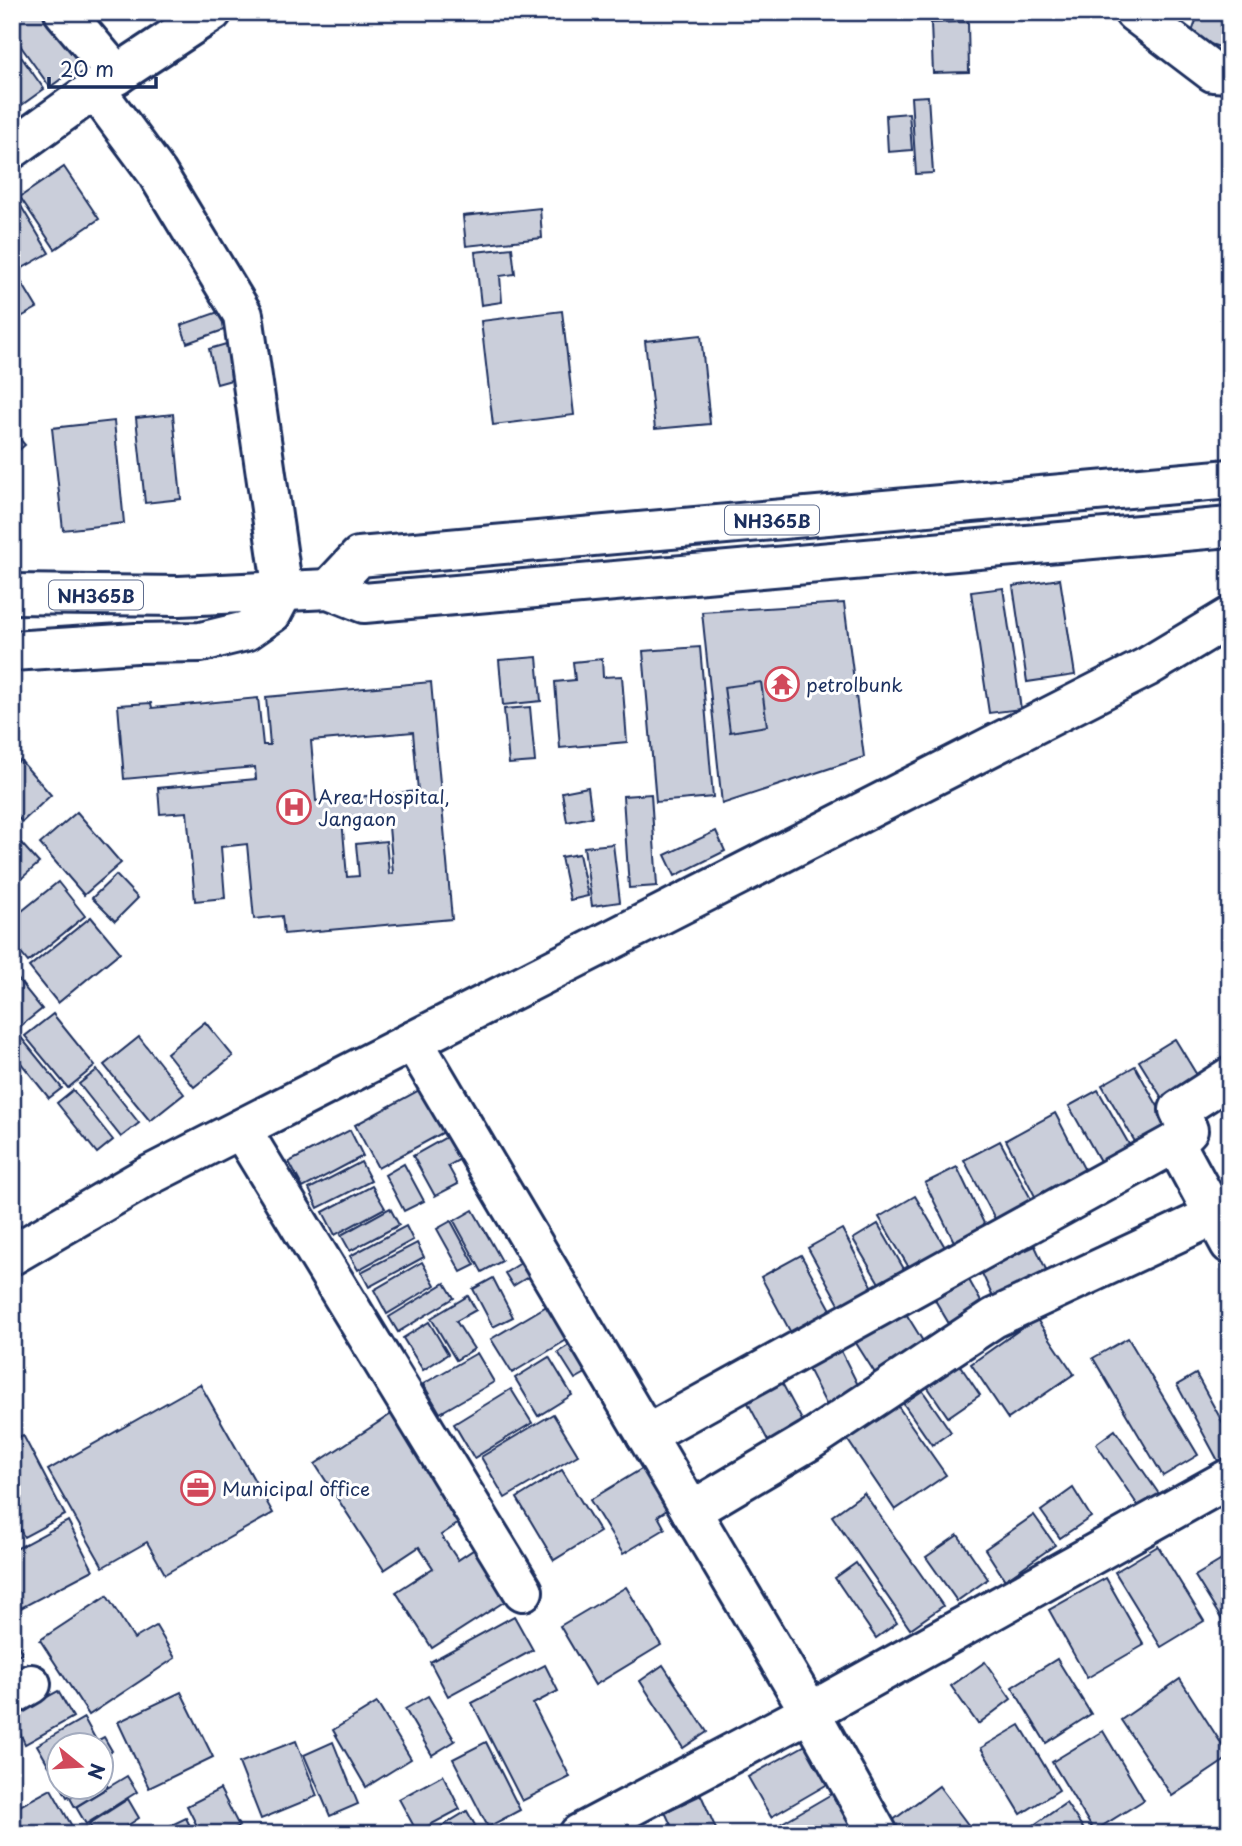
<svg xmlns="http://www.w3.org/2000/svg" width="1242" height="1846" font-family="'Playpen Sans',sans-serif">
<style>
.building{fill:#caceda;stroke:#1b2f5e;stroke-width:2;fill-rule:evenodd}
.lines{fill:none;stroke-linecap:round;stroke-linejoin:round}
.street-casing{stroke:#1b2f5e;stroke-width:44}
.secondary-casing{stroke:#1b2f5e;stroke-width:44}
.highway-casing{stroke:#1b2f5e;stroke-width:44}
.street{stroke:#fff;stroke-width:38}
.secondary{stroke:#fff;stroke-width:38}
.highway{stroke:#fff;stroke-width:38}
.labels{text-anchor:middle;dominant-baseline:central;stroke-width:6;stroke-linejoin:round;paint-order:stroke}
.shield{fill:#fff;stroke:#5f6d8e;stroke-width:2}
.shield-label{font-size:18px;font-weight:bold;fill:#1b2f5e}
.poi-label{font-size:19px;fill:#1b2f5e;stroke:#fff;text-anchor:start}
</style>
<rect width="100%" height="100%" fill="#fff"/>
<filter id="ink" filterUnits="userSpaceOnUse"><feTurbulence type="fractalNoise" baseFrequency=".0143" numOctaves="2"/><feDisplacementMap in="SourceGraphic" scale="14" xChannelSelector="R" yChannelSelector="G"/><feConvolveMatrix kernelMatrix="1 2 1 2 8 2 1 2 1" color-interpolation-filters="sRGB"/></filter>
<g filter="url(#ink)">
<!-- building -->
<g class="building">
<path d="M29,12h18l36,51 -33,24 -38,-53v-10z"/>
<path d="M1199,12h31v38l-40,-12z"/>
<path d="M968,22l1,50 -36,1 -2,-50z"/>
<path d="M12,44l32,45 -32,23z"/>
<path d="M928,96l5,77 -17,1 -5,-77z"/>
<path d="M909,113l3,37 -24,2 -2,-37z"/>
<path d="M64,167l35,52 -44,30 -35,-52z"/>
<path d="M15,196l34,57 -37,21v-77z"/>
<path d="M540,208l2,30 -76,8 -3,-30z"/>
<path d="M512,248l3,26 -15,2 2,26 -21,3 -6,-53z"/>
<path d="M22,283l15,25 -25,14v-33z"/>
<path d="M224,310l5,18 -42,15 -6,-18z"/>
<path d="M562,311l12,104 -81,10 -12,-104z"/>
<path d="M701,335l9,89 -55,5 -10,-88z"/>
<path d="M233,342l9,35 -25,7 -8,-35z"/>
<path d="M173,414l8,85 -36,4 -9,-85z"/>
<path d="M114,421l10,102 -61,7 -11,-102z"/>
<path d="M12,430l13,15 -13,11z"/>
<path d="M1060,579l15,96 -48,7 -14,-96z"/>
<path d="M1003,588l18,121 -32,4 -18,-121z"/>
<path d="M844,603l20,154 -142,47 -20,-192z"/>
<path d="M700,647l13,150 -57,5 -13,-151z"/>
<path d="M537,657l4,44 -38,4 -4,-45z"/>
<path d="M602,659l1,18 19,-1 5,66 -67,6 -5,-66 20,-2 -2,-18z"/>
<path d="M431,682l21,237 -168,15 -2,-18 -28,3 -7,-75 -26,3 4,51 -30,3 -8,-89 -27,2 -2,-26 98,-9 -1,-12 -131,12 -6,-74 33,-2 1,5 106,-10 5,47h7l-4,-48zM413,732l5,59 -102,10 -5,-60zM388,815l5,58 -4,1 -3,-33 -30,3 3,32 -12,1 -5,-58z"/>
<path d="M761,682l6,44 -37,6 -6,-45z"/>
<path d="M530,707l5,55 -26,2 -5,-55z"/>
<path d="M20,760l31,35 -29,27 -10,-11v-44z"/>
<path d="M588,787l4,30 -25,5 -5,-30z"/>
<path d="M651,794l6,92 -28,2 -6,-92z"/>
<path d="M77,812l44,51 -37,32 -44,-51z"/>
<path d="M716,831l9,20 -50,25 -10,-21z"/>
<path d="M12,833l27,30 -26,23 -1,-2z"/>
<path d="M613,844l7,58 -28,4 -8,-59z"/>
<path d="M579,854l9,42 -18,4 -9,-43z"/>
<path d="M116,875l22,23 -23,23 -23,-23z"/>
<path d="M58,882l27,34 -57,46 -16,-20v-23z"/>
<path d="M91,917l29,35 -62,51 -29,-36z"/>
<path d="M12,972l30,37 -30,24z"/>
<path d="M53,1014l42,52 -27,22 -43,-52z"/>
<path d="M205,1022l28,34 -39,31 -27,-34z"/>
<path d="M19,1035l43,53 -13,10 -37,-46v-11z"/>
<path d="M139,1037l45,57 -34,27 -46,-56z"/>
<path d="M1175,1039l31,51 -36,21 -31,-50z"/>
<path d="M1135,1066l38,67 -32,19 -39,-67z"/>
<path d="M97,1070l42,53 -18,14 -42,-53z"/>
<path d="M421,1089l23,43 -66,36 -23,-43z"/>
<path d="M73,1090l40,50 -16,13 -40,-50z"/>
<path d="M1098,1090l36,63 -29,17 -36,-64z"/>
<path d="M1055,1113l37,71 -50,26 -36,-70z"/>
<path d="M350,1130l13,26 -60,32 -14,-26z"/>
<path d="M452,1134l12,23 -16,9 10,18 -23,12 -22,-40z"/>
<path d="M1000,1141l39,73 -36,20 -39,-74z"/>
<path d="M361,1162l10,19 -53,27 -9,-19z"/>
<path d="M404,1164l20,37 -20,10 -19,-36z"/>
<path d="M957,1167l35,73 -31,16 -36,-73z"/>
<path d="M372,1186l13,22 -50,27 -12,-23z"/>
<path d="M915,1196l34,58 -35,22 -35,-59z"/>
<path d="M390,1208l9,17 -49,26 -9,-16z"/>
<path d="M473,1210l29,51 -20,11 -28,-51z"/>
<path d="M451,1221l24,44 -14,7 -24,-43z"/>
<path d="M878,1224l33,57 -25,14 -33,-56z"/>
<path d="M406,1226l7,14 -55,30 -8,-14z"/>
<path d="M842,1229l37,70 -33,18 -38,-69z"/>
<path d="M417,1243l7,14 -55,30 -8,-15z"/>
<path d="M1035,1246l15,32 -54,26 -15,-33z"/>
<path d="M801,1255l39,71 -41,22 -38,-71z"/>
<path d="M524,1261l9,13 -20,12 -8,-13z"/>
<path d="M422,1262l13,23 -48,29 -13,-24z"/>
<path d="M493,1278l20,39 -20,10 -20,-38z"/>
<path d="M969,1280l15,27 -33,20 -16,-27z"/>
<path d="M445,1283l9,15 -56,34 -9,-15z"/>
<path d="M468,1296l8,14 -20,11 18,28 -18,11 -25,-42z"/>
<path d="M550,1304l20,34 -58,35 -21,-34z"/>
<path d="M905,1312l24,39 -49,30 -24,-38z"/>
<path d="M1036,1318l38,56 -66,45 -37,-55z"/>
<path d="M429,1322l19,32 -25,16 -20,-32z"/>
<path d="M1128,1338l70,117 -35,21 -70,-118z"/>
<path d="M576,1341l17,28 -18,10 -17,-27z"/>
<path d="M840,1349l23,46 -33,17 -23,-45z"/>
<path d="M477,1353l17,29 -54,31 -17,-29z"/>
<path d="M549,1357l23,38 -34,21 -23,-38z"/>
<path d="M959,1364l21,31 -32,22 -21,-31z"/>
<path d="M775,1370l34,63 -35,19 -34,-64z"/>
<path d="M1196,1374l34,62v27l-8,5 -45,-83z"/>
<path d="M200,1384l73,129 -108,61 -18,-32 -44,25 -55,-97z"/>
<path d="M511,1389l21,34 -58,35 -20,-34z"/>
<path d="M922,1390l29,42 -19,13 -29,-42z"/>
<path d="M895,1402l51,73 -51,35 -50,-74z"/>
<path d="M399,1409l69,108 -27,18 17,25 30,-20 33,51 -89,57 -36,-56 37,-24 -14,-21 -35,23 -69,-106z"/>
<path d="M553,1414l25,41 -73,43 -24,-41z"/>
<path d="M1115,1430l44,64 -20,13 -43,-63z"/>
<path d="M23,1435l42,80 -41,22 -12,-22v-75z"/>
<path d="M655,1461l24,41 -21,14 7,13 -42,25 -33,-54z"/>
<path d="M562,1470l38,62 -46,28 -37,-62z"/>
<path d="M1073,1488l18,29 -31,21 -19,-27z"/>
<path d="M864,1493l79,113 -33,23 -78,-113z"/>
<path d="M1034,1515l21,30 -50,35 -20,-31z"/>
<path d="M68,1521l25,49 -72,38 -9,-18v-39z"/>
<path d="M958,1535l30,44 -31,22 -31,-44z"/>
<path d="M1158,1546l46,75 -43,26 -46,-75z"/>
<path d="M1230,1555v78l-35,-57z"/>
<path d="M856,1563l41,60 -21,15 -41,-60z"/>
<path d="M1106,1578l38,67 -57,33 -38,-68z"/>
<path d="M626,1587l35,58 -66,40 -35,-59z"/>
<path d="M107,1596l27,43 22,-13 19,32 -86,57 -49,-75z"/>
<path d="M514,1616l19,34 -85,46 -18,-34z"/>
<path d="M12,1633l10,20 -10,4z"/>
<path d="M1057,1659l34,55 -45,29 -34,-56z"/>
<path d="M985,1662l26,37 -33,25 -27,-38z"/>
<path d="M545,1665l13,26 -25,13 37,73 -48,24 -50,-98z"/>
<path d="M663,1665l44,67 -24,16 -43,-67z"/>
<path d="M1180,1679l50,78 -58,39 -51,-76z"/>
<path d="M58,1691l15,26 -48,27 -13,-28z"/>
<path d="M181,1692l32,65 -64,31 -31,-66z"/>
<path d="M428,1696l27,45 -23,14 -27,-46z"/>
<path d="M377,1703l34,56 -45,28 -33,-57z"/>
<path d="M84,1718l12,22 -8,4h-28v17l-11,5 -12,-21z"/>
<path d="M1020,1725l39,65 -38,24 -40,-66z"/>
<path d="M1103,1731l41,69 -50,31 -42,-69z"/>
<path d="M104,1737l8,14 -10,6v-13h-11z"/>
<path d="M296,1741l21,55 -56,23 -22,-56z"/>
<path d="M333,1742l25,62 -28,12 -26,-61z"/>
<path d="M486,1742l34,68 -32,17 -35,-68z"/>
<path d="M811,1742l22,39 -62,36 -23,-40z"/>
<path d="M60,1762v17l-8,-13z"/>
<path d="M443,1775l17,34 -43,23 -18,-33z"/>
<path d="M127,1776l10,16 -51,32 -10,-17z"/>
<path d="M102,1778l6,9 -33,20 -5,-9 19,-12h13z"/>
<path d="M61,1786h24l-18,11z"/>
<path d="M939,1786l36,48h-80l-7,-10z"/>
<path d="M51,1789l22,39 -12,6h-49v-24z"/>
<path d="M220,1789l19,37 -14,8h-24l-14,-28z"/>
<path d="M835,1792l24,42h-80l-4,-7z"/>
<path d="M701,1795l15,34 -9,5h-32l-10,-22z"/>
<path d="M128,1799l11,19 -24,16h-20l-6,-10z"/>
<path d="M1066,1803l21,31h-66z"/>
<path d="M467,1811l13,23h-51z"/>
<path d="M186,1818l8,16h-36l-1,-2z"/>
</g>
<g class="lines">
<!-- street casing -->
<g class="street-casing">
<g id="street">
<path d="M64,12l53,63"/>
<path d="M1134,12l79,60 17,1"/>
<path d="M95,89l62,84 86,142 40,277"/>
<path d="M12,149l83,-60 117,-77"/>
<path d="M413,1041l397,671 -231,122"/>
<path d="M241,1129l282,462"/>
<path d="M1175,1143l13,-13 -9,-20 51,-33"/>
<path d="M646,1435l529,-292 55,101"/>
<path d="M691,1511l118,-70 185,-123 221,-103"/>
<path d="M12,1695l19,-11"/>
<path d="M878,1834l-68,-122 420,-234"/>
</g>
</g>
<!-- secondary casing -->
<g class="secondary-casing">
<g id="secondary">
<path d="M12,651l124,-8 65,-1 45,-11 26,-18 11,-21"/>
<path d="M12,1255l134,-78 1001,-510 83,-50"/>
</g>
</g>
<!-- highway casing -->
<g class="highway-casing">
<g id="highway">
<path d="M329,589l30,-32 871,-78"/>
<path d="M12,594l167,2 150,-7 35,14 866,-76"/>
</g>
</g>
<!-- street -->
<use href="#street" class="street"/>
<!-- secondary -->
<use href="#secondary" class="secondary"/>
<!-- highway -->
<use href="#highway" class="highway"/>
</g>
</g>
<!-- icons -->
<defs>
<g id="temple-ring" transform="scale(1.75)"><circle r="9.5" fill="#fff" stroke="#d1495b" stroke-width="1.5"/><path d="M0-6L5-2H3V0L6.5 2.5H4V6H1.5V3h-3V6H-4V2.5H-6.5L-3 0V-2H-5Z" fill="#d1495b"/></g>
<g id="hospital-ring" transform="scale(1.75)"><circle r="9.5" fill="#fff" stroke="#d1495b" stroke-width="1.5"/><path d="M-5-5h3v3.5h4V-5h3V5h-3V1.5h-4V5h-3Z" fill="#d1495b"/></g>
<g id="office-ring" transform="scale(1.75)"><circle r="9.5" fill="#fff" stroke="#d1495b" stroke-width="1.5"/><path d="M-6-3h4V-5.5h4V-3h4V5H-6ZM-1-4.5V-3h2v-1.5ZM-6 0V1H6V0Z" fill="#d1495b"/></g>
</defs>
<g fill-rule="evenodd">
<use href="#temple-ring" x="782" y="684"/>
<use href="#hospital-ring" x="294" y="807"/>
<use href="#office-ring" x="198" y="1488"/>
</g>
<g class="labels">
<!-- shield labels -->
<g class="shield">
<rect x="725" y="505.5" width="94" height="29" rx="5"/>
<rect x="49" y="580.5" width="94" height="29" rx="5"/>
</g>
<g class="shield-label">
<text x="772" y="520">NH365B</text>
<text x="96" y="595">NH365B</text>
</g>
<!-- poi labels -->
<g class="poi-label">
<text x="806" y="684">petrolbunk</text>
<text x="318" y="796">Area Hospital,<tspan x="318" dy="22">Jangaon</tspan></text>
<text x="222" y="1488">Municipal office</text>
</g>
</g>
<!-- margin -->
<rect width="1242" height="1846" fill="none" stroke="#fff" stroke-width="42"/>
<rect x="21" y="21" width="1200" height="1804" fill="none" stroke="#1b2f5e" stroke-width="2.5" filter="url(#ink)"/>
<!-- north arrow -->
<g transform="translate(80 1766) rotate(108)"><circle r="33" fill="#ffffff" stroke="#a4acbf" stroke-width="2"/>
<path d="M0-5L12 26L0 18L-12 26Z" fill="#d1495b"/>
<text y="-10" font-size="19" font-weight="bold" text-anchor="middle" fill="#1b2f5e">N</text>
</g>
<!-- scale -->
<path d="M49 77v10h107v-10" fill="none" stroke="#1b2f5e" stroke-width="3.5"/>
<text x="60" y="77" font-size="21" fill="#1b2f5e" stroke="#ffffff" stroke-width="5" paint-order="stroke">20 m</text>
</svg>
